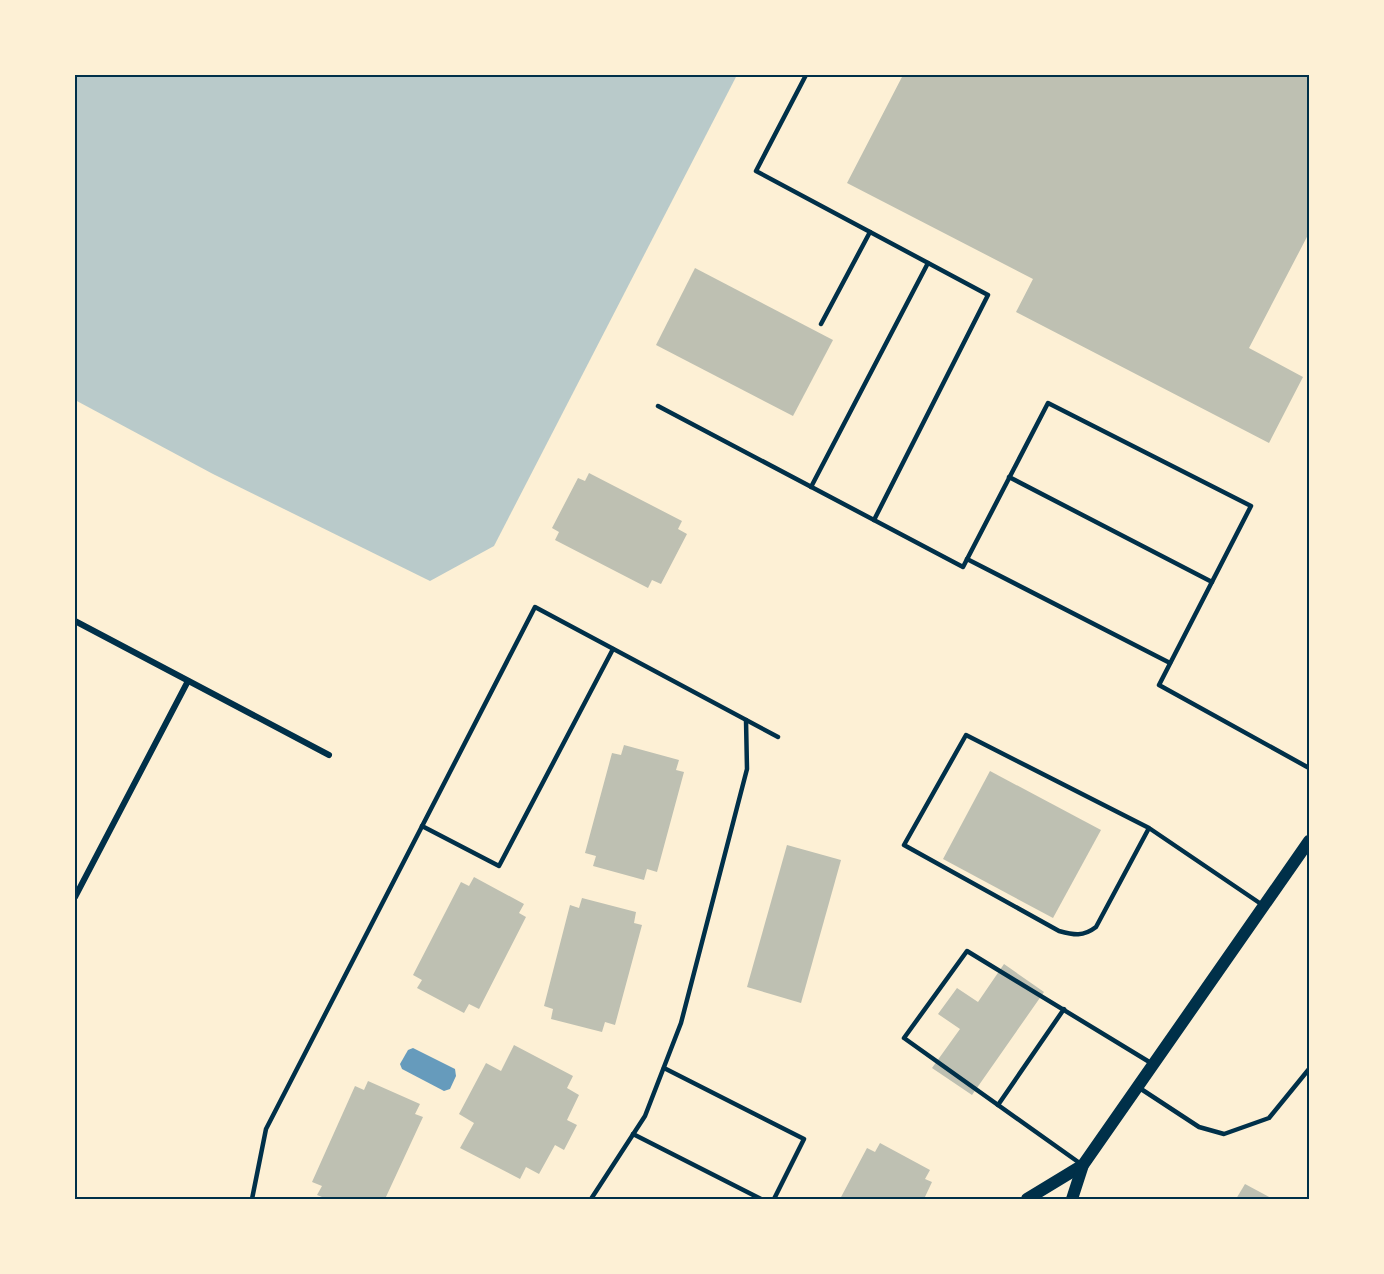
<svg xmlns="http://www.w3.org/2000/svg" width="1384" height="1274" font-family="Signika,sans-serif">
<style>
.green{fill:#b9caca}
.water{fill:#669bbc}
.building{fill:#bec0b2}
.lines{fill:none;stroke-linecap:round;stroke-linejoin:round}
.service{stroke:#003049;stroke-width:4.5}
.minor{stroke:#003049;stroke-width:6}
.secondary{stroke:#003049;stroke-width:12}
.neatline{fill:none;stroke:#003049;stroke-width:2}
</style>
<rect width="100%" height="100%" fill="#fdf0d5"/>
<!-- green -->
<path class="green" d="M75,75h662l-243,471 -64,35 -217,-107 -138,-74z"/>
<!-- water -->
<path class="water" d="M413,1048l42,21 1,7 -6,13 -6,2 -42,-22 -2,-5 8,-14z"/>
<!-- building -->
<g class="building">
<path d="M903,75h406v158l-60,115 54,29 -34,66 -253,-131 17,-33 -186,-96z"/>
<path d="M695,268l138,72 -40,76 -137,-71z"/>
<path d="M589,473l93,48 -4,8 9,5 -26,50 -9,-4 -4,8 -93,-48 4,-8 -7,-4 26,-50 7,3z"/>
<path d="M624,745l55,15 -3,10 8,2 -27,100 -10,-3 -3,11 -51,-14 3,-10 -11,-3 27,-100 9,2z"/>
<path d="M990,771l111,59 -48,88 -110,-59z"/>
<path d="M787,845l54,15 -40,143 -54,-16z"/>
<path d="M474,877l50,27 -5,9 7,4 -47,92 -10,-5 -5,9 -47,-25 5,-8 -9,-5 48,-93 8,4z"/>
<path d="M582,898l54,14 -2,11 8,2 -27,100 -10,-3 -3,10 -51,-13 2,-10 -9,-3 26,-101 9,3z"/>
<path d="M1004,964l40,28 -72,103 -40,-27 28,-39 -22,-15 19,-26 21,14z"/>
<path d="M514,1045l59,31 -6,12 12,7 -12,25 10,5 -13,25 -9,-5 -16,29 -13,-7 -6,12 -60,-31 14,-25 -15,-9 27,-51 15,8z"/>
<path d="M368,1081l52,23 -5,10 8,3 -38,82h-58l-10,-4 5,-9 -10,-4 43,-96 9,4z"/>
<path d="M880,1143l50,27 -5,9 7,3 -8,17h-84l27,-51 8,4z"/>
<path d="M1245,1184l28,15h-37z"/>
</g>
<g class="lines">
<!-- service -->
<g class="service">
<path d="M806,75l-50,96 232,124 -114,225"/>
<path d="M821,324l49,-92"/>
<path d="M658,406l305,161 85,-164 203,103 -92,179 150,83"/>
<path d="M1009,477l203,105"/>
<path d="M811,487l117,-224"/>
<path d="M967,559l203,104"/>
<path d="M422,826l77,40 114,-217"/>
<path d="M1149,828l-53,99c-13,10 -22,8 -37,4l-155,-86 62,-110 183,93 115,78"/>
<path d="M664,1068l140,71 -30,60"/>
<path d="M1138,1087l61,40 25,7 45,-16 40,-49"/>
<path d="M998,1105l66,-96"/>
<path d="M633,1134l128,65"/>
<path d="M1081,1164l-177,-126 63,-87 184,112"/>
<path d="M252,1199l14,-70 269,-522 243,130"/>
<path d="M591,1199l54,-83 36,-93 66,-254 -1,-49"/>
</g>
<!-- minor -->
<g class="minor">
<path d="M75,621l254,134"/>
<path d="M75,897l113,-216"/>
</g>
<!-- secondary -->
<g class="secondary">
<path d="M1027,1199l56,-34"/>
<path d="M1072,1199l11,-34 226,-324"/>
</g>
</g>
<!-- border -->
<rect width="1384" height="1274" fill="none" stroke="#fdf0d5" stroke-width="153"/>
<rect x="76" y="76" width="1232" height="1122" class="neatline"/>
</svg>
